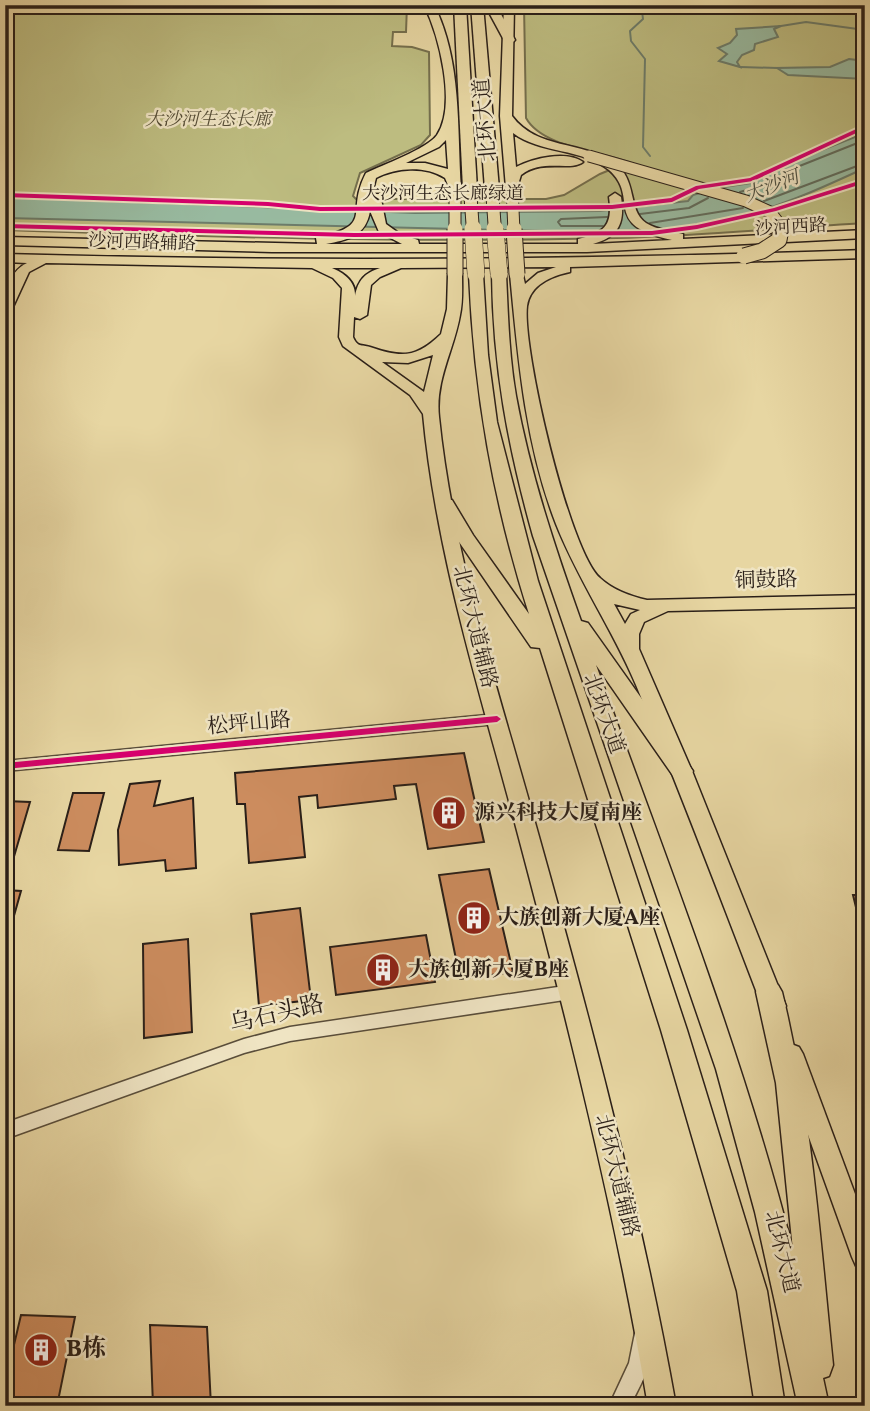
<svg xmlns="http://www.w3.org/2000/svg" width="870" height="1411" font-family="Vollkorn,'Noto Serif SC',serif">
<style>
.green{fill:#bdbc80;stroke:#746e4c;stroke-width:2}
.water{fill:#98baa0;stroke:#6c7c6a;stroke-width:2}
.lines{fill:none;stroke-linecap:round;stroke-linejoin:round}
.shore{stroke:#616c5c;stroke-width:2}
.stream{stroke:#6c7c6a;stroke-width:2}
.building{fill:#cc8c5e;stroke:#2a1f18;stroke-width:2}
.minor-casing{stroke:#594d3a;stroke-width:3}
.major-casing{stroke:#2a1f18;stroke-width:3}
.highway-casing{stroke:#2a1f18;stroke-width:3}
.minor{fill:#efe4c3;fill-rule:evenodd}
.major{fill:#e7d6a2;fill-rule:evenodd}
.highway{fill:#e7d6a2;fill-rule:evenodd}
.major-bridge-far1-casing{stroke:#2a1f18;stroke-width:13;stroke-linecap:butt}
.major-bridge-casing{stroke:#2a1f18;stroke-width:17;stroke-linecap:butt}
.highway-bridge-far1-casing{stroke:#2a1f18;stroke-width:14;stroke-linecap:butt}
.highway-bridge-casing{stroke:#2a1f18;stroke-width:18;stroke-linecap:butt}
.major-bridge-far1{stroke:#e7d6a2;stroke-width:11}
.major-bridge{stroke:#e7d6a2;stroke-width:15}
.highway-bridge-far1{stroke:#e7d6a2;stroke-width:12}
.highway-bridge{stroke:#e7d6a2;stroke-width:17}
.cycleway-casing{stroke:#efe4c3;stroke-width:4}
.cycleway{fill:#d6006c;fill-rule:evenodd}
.labels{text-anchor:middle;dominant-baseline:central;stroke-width:5;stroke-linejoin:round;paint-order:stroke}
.far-park-label{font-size:18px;font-style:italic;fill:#564e37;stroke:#efe4c3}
.far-street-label{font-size:18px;fill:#2a1f18;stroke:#efe4c3}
.far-water-label{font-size:19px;font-style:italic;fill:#4b4e41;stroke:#efe4c3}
.street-label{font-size:21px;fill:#2a1f18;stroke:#efe4c3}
.poi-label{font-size:21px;font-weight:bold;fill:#2a1f18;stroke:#efe4c3;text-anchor:start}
.near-street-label{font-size:24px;fill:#2a1f18;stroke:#efe4c3}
.near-poi-label{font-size:24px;font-weight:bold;fill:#2a1f18;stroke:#efe4c3;text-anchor:start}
</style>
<rect width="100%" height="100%" fill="#e7d6a2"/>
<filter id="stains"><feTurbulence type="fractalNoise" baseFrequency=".00286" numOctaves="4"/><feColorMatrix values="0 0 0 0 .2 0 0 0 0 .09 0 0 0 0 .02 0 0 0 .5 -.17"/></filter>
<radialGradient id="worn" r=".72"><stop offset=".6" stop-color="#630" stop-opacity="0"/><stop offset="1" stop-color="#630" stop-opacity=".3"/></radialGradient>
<!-- green -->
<path class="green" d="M5,5h402l-1,27h-13l-1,14 20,1 17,5 1,83 -9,10 -61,28 -7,23 3,3h190l18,-4 36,-21 29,-12c-30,-11 -87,-15 -103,-44l-2,-113h341v218c-83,5 -166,13 -249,15 -204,5 -408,-1 -611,-8z"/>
<!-- water -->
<g class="water">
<path d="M781,26l-7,3 4,8 -23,7 -1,6 -12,5 -5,7 3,5 -21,-6 8,-7 -9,-6 12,-5 7,-8 -1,-6z"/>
<path d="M849,59l16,2v18l-77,-4 -11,-7 53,-1z"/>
<path d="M865,133v35c-37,17 -74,34 -112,45 -40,11 -82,15 -124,20l-624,-15v-21l410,16 185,-2 88,-10 5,-6 24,-7 34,-5 33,-18z"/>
</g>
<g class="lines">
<!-- shore -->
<g class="shore">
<path d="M740,192l27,-8 20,-13 78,-31"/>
<path d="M764,201l101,-38"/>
<path d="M640,214l49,-6 19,-10"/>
<path d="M650,223l93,-15"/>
<path d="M603,226h-42l-3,-4 3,-3 46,-2"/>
</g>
<!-- stream -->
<g class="stream">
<path d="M636,5l6,6 1,8 -13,12 1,10 14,18 -2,88 7,9"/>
<path d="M781,26l25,-4 59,8"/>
<path d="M740,67l37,1"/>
</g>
</g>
<!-- building -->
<g class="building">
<path d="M464,753l20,89 -56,7 -12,-65 -22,2 2,13 -78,9 -1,-13 -18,2 6,60 -56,6 -4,-59h-8l-2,-31z"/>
<path d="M160,781l-6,25 39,-8 3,70 -30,3 -1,-11 -46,5 -1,-35 12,-46z"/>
<path d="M73,793h31l-15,58 -31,-1z"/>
<path d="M5,801l25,1 -22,75 -3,-1z"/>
<path d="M489,869l24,103 -53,7 -21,-104z"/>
<path d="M5,890l16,1 -13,46h-3z"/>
<path d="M853,895h12v33h-4z"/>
<path d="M300,908l11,92 -52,6 -8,-92z"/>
<path d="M426,935l9,47 -99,13 -6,-48z"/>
<path d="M188,939l4,93 -48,6 -1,-94z"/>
<path d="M21,1315l54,2 -18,89h-52v-23z"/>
<path d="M150,1325l57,2 4,79h-58z"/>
</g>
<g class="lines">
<!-- minor casing -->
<g class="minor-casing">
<g id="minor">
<path d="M497,714l7,5 -7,5 -492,47v-10z"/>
<path d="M571,985l6,2 2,5 -2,5 -6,2 -281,42 -46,12 -239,86v-16l239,-84 46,-12z"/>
<path d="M642,1330l7,3c10,23 -9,52 -19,73h-21l20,-43 6,-30z"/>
</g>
</g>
<!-- major casing -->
<g class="major-casing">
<g id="major">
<path d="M424,5h10c28,56 23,123 27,184l-10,3 -6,-14c-21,-13 -49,-10 -69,0l-4,16h8l6,30 14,10 18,6 1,4h159v-5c27,-6 35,-14 31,-42l6,-4 6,4c4,26 -2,40 -28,47l79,-4c-72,-15 -31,-42 -63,-70 -27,-22 -68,-16 -96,-37l3,34c17,-9 51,-17 67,-5 -13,10 -40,-4 -62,13l-5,16 -10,-3 -6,-72 4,-111h10l-2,111c25,34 69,24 102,47 24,16 13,47 32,60 11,7 25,8 37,11v5l182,-9v8l-278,14h-315l-267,-7v-8l312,7 -1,-6c61,-14 28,-23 50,-65 16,-8 61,-24 71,-38 20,-30 2,-100 -13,-130zM446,140l2,29 -23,-6h-19l33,-16zM370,211l9,21 23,12h-76c22,-4 40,-8 44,-33z"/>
<path d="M865,250v8l-295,9v5c-19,4 -40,13 -43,34 -5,42 42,245 73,272 13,12 30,18 47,22l218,-5v12l-197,4 -24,11 -5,12v15l53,122 94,235 -4,7 -8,3 -8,-3 -4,-7c-41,-107 -82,-215 -126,-321 -23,-55 -58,-105 -80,-161 -31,-80 -38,-166 -46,-250l12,-3 3,13 13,-11 18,-6 -155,1 -21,9 -9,8 -4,30 -7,4 -6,-2 -1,20c5,11 8,7 17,10 32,11 46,11 71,-13l6,-25 1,-35 7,-4 7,4c0,14 1,27 -2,41 -6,35 -25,65 -21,102 14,139 60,275 97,409 54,192 105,384 140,580h-28c-33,-196 -81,-387 -132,-579 -36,-135 -80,-273 -93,-413l-13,-19 -67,-49 -4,-9 3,-49 -9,-10 -21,-10 -266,-5 -17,9 -17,37 -7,4c0,-19 3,-41 22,-50l-22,-1v-8c287,8 573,6 860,-4zM332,268h48c-15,5 -22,12 -25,28 1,-14 -11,-23 -23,-28zM433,355l-9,37 -42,-30 26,1zM614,604l26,6 -9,4 -6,10z"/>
<path d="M791,1044l8,3 4,7 62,167v49l-9,-4 -4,-9 -73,-203 4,-7z"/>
</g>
</g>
<!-- highway casing -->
<g class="highway-casing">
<g id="highway">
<path d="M454,5h12l11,184 -7,4 -7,-4z"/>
<path d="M471,5h12l16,184 -7,4 -7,-4z"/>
<path d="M485,5h11l19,35 -2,2h-8z"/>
<path d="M476,270l7,4 5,81 9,67 41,159 149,449 80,261 18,115h-30l-18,-115 -76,-261 -121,-382 -9,-1 -76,-111 -18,-32 3,-4h12l21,35 56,79c-36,-113 -55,-221 -60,-340z"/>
<path d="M499,270l7,4c2,41 3,82 10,122 14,77 39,152 65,225l7,2 105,148 -3,6h-16l-78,-112c70,194 146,385 197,585l-17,-167 -20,-91 4,-7 9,-4 9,4 4,7c30,123 38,248 51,373l-4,11 -6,2 6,28h-31l-43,-194 -39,-143 -183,-533c-25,-89 -40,-169 -41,-262z"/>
</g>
</g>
<!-- minor -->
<use href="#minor" class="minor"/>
<!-- major -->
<use href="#major" class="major"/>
<!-- highway -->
<use href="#highway" class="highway"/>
<!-- major-bridge-far1 casing -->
<g class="major-bridge-far1-casing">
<g id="major-bridge-far1">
<path d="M589,156l157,45 24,11 11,14 -1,5"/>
<path d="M512,188l2,43"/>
<path d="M455,189v42"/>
</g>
</g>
<!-- major-bridge casing -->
<g class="major-bridge-casing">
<g id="major-bridge">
<path d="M455,229v45"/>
<path d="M514,229l3,45"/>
<path d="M744,256l18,-5 17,-11 2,-11"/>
</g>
</g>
<!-- highway-bridge-far1 casing -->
<g class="highway-bridge-far1-casing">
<g id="highway-bridge-far1">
<path d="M470,189l3,42"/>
<path d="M492,189l3,42"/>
</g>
</g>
<!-- highway-bridge casing -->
<g class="highway-bridge-casing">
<g id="highway-bridge">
<path d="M473,229l3,45"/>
<path d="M495,229l4,45"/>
</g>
</g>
<!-- major-bridge-far1 -->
<use href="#major-bridge-far1" class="major-bridge-far1"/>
<!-- major-bridge -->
<use href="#major-bridge" class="major-bridge"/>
<!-- highway-bridge-far1 -->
<use href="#highway-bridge-far1" class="highway-bridge-far1"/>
<!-- highway-bridge -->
<use href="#highway-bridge" class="highway-bridge"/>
<!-- cycleway casing -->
<g class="cycleway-casing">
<g id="cycleway">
<path d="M865,125v4l-112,52 -54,8 -27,13 -60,7 -292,2 -52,-5 -263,-9v-4l263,9 52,5 292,-2 59,-7 25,-12 54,-8z"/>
<path d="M865,179v4l-89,28 -79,18 -45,6 -298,2 -349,-9v-4l349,9 298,-2 45,-6 77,-17z"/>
<path d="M497,716l4,3 -4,3 -492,47v-6z"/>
</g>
</g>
<!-- cycleway -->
<use href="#cycleway" class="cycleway"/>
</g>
<!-- icons -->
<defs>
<g id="building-disc" transform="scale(1.75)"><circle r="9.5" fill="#8f2418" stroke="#efe4c3"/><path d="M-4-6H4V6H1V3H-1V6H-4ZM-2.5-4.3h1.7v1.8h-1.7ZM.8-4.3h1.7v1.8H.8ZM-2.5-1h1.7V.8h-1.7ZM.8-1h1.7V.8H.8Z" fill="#fff"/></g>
</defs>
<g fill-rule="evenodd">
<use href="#building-disc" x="449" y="813"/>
<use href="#building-disc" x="474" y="918"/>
<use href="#building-disc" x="383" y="970"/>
<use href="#building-disc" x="41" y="1350"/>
</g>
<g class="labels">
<!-- far-park labels -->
<g class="far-park-label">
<text x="208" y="120">大沙河生态长廊</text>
</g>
<!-- far-street labels -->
<g class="far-street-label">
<text x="443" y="194">大沙河生态长廊绿道</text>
<text transform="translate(791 228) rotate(-3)">沙河西路</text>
<text transform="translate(142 243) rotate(2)">沙河西路辅路</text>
</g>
<!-- far-water labels -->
<g class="far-water-label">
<text transform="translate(772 187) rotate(-21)">大沙河</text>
</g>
<!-- street labels -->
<g class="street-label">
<text transform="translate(486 120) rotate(-95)">北环大道</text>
<text transform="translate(766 581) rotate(-2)">铜鼓路</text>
<text transform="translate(474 627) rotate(76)">北环大道辅路</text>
<text transform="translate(603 714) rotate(70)">北环大道</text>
<text transform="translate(249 724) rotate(-5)">松坪山路</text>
<text transform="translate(616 1176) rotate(76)">北环大道辅路</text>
<text transform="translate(781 1252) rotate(76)">北环大道</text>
</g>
<!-- poi labels -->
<g class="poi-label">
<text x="474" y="813">源兴科技大厦南座</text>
<text x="498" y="918">大族创新大厦A座</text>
<text x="408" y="970">大族创新大厦B座</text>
</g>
<!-- near-street labels -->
<g class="near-street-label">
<text transform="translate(277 1015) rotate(-13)">乌石头路</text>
</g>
<!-- near-poi labels -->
<g class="near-poi-label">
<text x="66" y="1350">B栋</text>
</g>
</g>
<!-- margin -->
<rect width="870" height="1411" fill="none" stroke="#e7d6a2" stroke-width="28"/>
<rect x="7" y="7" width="856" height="1397" fill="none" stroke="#2a1f18" stroke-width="3.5"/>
<rect x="14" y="14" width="842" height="1383" fill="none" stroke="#2a1f18" stroke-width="2"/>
<rect width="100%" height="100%" filter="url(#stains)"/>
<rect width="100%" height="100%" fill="url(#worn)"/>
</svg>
